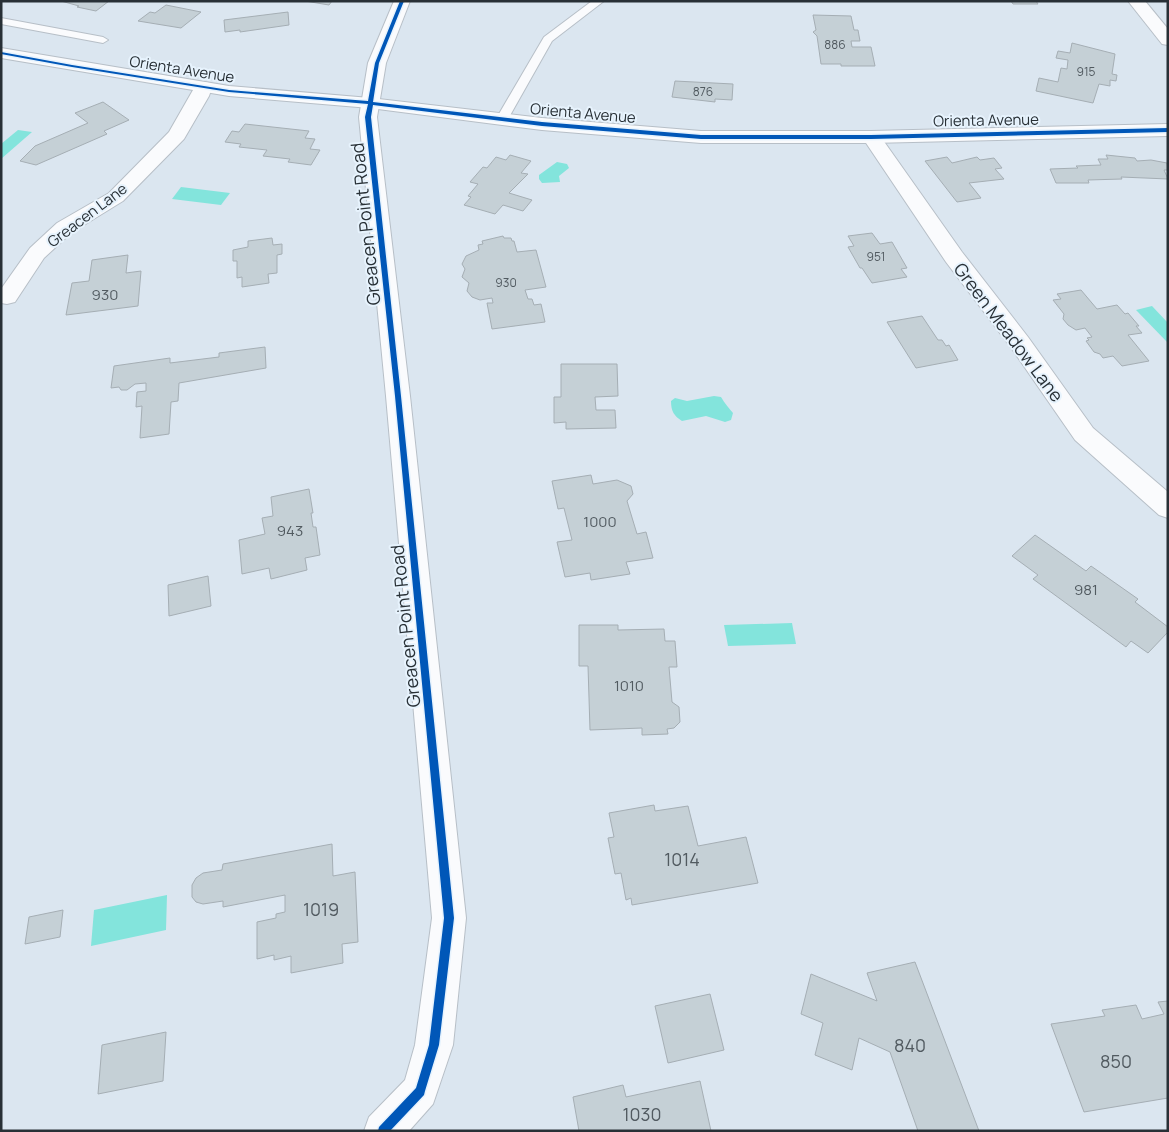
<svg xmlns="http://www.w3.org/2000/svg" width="1169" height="1132" font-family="Manrope,sans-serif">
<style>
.water{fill:#83e4dc}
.building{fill:#c5d0d6;stroke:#a5aeb4}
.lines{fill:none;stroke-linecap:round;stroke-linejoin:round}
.service-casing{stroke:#b7bfc7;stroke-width:2}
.minor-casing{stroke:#b7bfc7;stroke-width:2}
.tertiary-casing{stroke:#b7bfc7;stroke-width:2}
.service{fill:#fafbfd;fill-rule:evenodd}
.minor{fill:#fafbfd;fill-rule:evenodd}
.tertiary{fill:#fafbfd;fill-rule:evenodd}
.cycleway-casing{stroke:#e7f3fd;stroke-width:3}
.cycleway{fill:#0057b8;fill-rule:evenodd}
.labels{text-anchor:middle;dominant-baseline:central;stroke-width:4;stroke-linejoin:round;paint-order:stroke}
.far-number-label{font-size:12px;fill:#515a60}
.far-street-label{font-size:15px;fill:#283036;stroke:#e7f3fd}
.number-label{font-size:15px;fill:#515a60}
.street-label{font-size:18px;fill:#283036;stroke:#e7f3fd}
.near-number-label{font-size:18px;fill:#515a60}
</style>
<rect width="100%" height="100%" fill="#dbe6f0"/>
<!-- water -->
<g class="water">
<path d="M18,130l14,2 -31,27v-15z"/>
<path d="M557,162l10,2 2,4 -10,8 1,6 -18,1 -3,-4v-4z"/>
<path d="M181,187l49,6 -9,12 -49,-6z"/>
<path d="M1152,306l16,17v20l-32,-33z"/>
<path d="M714,396l7,1c4,7 8,11 12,16l-2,7 -6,2 -19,-6 -24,5c-8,-5 -11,-10 -11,-20l4,-3 12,3z"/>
<path d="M792,623l4,21 -68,2 -4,-21z"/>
<path d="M167,895l-1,35 -75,16 3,-36z"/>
</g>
<!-- building -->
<g class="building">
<path d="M61,1h48l-13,10 -19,-4 2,-1z"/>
<path d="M305,1h27l-3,4z"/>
<path d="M1011,1h25l2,3h-25z"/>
<path d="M166,5l35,7 -20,16 -43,-7 12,-9 5,1z"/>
<path d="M288,12l1,13 -49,7v-2l-15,2 -1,-12z"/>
<path d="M813,15l38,1 3,14h4l2,11h-9l1,6h19l4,19h-34v-2h-20l-4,-28 -4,-4 3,-2z"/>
<path d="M1072,43l43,11 -3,20 5,1 -1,6 -6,-1v6l-11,-2 -6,19 -57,-12 3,-13 19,4 3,-14 6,1 1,-9 -12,-2 2,-7 12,2z"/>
<path d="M675,81l58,3 -1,16 -17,-1v3l-43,-5z"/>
<path d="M103,102l26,18 -25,11 3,3 -71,31 -16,-4 15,-15 53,-23 -13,-10z"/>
<path d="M245,124l64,7 -4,7 10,1 -5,10 10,1 -9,15 -23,-3 2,-3 -27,-3 4,-6 -28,-3 2,-3 -16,-2 7,-11 7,1z"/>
<path d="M510,155l21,6 -10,12 7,1 -19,19 23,7 -9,11 -20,-6 -8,9 -31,-9 7,-8 -3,-1 10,-12 -8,-2 13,-15 4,1 9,-11 10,3z"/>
<path d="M1106,155l29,3 2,3 14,-1 16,3 1,7h-4l4,9 -47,-2 1,2 -34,1 1,3h-33l-6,-14 28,-1 -2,-2 25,-1 -3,-6h10z"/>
<path d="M947,157l5,6 25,-6 3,3 14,-2 8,10 -7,1 9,10 -35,4 12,15 -24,4 -32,-41z"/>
<path d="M872,233l8,11 12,-2 15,26 -6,1 6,8 -35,6 -10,-15h-2l-12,-21 6,-1 -6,-10z"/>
<path d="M503,236l1,2h7l1,3h2l3,11 19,-2 10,37 -21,3 3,9h4l2,6 7,-1 4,18 -53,7 -5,-26h6l-1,-5 -12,2 -8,-3 -5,-6 2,-8 -7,-6 3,-8 -3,-5 4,-8 13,-6 -1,-5 5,-1 -1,-3z"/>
<path d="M272,238l1,7 9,-1v10l-5,1v18l-9,1 1,9 -27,4v-10l-5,1v-17h-4v-11l15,-3v-6z"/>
<path d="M128,255l-2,18 15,-2 -3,35 -72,9 6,-32 17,-2 3,-21z"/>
<path d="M1081,290l16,19 20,-4 8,9 3,-1 11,13h-3l6,7 -14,2 21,26 -27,5 -9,-10 -10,2 -3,-4 -6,-2 -8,-11 3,-1 -2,-2 5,-1 -7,-9 -9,2 -8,-5 -5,-6 1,-5 -11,-14 8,-1 -4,-5z"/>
<path d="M922,316l16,24h4l4,6 3,-1 9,15 -42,8 -29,-46z"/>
<path d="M265,347l1,21 -87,15 -1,18 -7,1 -2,32 -29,4 2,-32 -6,1 1,-15 9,-1v-8l-11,1 -8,6h-6l-2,-3 -8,1 3,-22 56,-8v5l49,-6v-4z"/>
<path d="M561,364h56l1,32 -23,1 1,13h19l1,18 -50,1v-7l-12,1v-26h7z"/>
<path d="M591,475l2,9 24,-4 14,6 2,8 -6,7 10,33 9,-2 7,26 -27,4 4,12 -39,6 -1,-7 -25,4 -8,-35 15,-2 -8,-32 -6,1 -6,-28z"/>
<path d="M309,489l4,24h-2l2,14h3l4,28 -15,3 2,12 -36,9 -2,-11 -27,6 -3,-34 26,-6 -3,-16 11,-2 -2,-19z"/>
<path d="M1035,535l51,36 5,-5 47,33 -3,3 33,25v5l-20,21 -17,-12 -5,6 -93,-68 5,-4 -26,-19z"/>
<path d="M208,576l3,30 -42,10 -1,-31z"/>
<path d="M579,625h39v5l46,-1 1,12h10l2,26h-8l3,35 7,5 1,15 -6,6 -7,1 1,5 -26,1v-7l-52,2 -2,-64h-9z"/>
<path d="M654,805l1,6 33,-5 10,40 48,-9 12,46 -126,22 -1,-7 -5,2 -5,-27 -6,1 -7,-36 6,-1 -5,-24z"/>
<path d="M332,844l1,32 22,-4 3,70 -16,2 1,19 -52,10v-17l-17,4v-5l-17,4v-37l19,-4v-4l9,-2v-17l-62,12v-6l-20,3 -7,-2 -4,-5v-12l4,-7 7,-5 19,-3 1,-6z"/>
<path d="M63,910l-3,27 -35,7 4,-27z"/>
<path d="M915,962l64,169h-61l-28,-79 -31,-14 -7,32 -37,-15 8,-32 -22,-9 10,-40 66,27 -10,-28z"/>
<path d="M710,994l14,56 -56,13 -13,-57z"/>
<path d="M1168,1001v97l-84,14 -33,-88 54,-8 -3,-6 34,-5 6,14 22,-5 -6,-12z"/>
<path d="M166,1032l-3,49 -65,13 4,-49z"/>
<path d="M700,1081l11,50h-132l-6,-34 50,-12 3,12z"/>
</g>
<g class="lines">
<!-- service casing -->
<g class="service-casing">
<g id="service">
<path d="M592,1h12l-52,40 -44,78 -2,2h-8l-2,-2 48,-82z"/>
<path d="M1,18l102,19 5,3 -5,3 -102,-19z"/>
</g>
</g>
<!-- minor casing -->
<g class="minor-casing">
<g id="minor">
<path d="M394,1h16l-24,62 -9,54 33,279 56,522 -13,127 -20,59 -24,27h-45l5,-14 36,-37 10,-35 17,-127 -46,-522 -27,-279 9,-54z"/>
<path d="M1128,1h17l23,28v16l-6,-1z"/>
<path d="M203,82l6,1 3,4 -3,9 -25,43 -61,62 -52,32 -27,25 -29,44 -8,2 -6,-1v-14l29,-41 27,-25 52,-30 60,-61 28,-49z"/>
<path d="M871,131l7,2 84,119 66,85 65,91 75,64v26l-9,-3 -84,-75 -63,-91 -66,-87 -84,-125 2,-4z"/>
</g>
</g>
<!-- tertiary casing -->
<g class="tertiary-casing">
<path id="tertiary" d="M1,48l228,38 141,12 172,20 159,13h170l297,-7v12l-297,7h-170l-159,-13 -172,-22 -141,-12 -228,-38z"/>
</g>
<!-- service -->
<use href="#service" class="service"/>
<!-- minor -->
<use href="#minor" class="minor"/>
<!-- tertiary -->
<use href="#tertiary" class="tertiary"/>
<!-- cycleway casing -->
<g class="cycleway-casing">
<path id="cycleway" d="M400,1h4l-25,62 -6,39 169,20 159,13h170l297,-7v4l-297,7h-170l-159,-13 -169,-21 -2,12 30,279 53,522 -15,127 -14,46 -1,4 -34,36h-12l1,-4 37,-39 13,-43 15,-127 -49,-522 -30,-279 3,-13 -139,-12 -157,-25 -71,-13v-2l71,13 157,25 139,11 7,-38z"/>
</g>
<!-- cycleway -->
<use href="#cycleway" class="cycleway"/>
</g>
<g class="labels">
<!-- far-number labels -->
<g class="far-number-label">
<text x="835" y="44">886</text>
<text x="1086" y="71">915</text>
<text x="703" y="91">876</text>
<text x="876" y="256">951</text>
<text x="506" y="282">930</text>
</g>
<!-- far-street labels -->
<g class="far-street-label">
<text transform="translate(182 69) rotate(9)">Orienta Avenue</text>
<text transform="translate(583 113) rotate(5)">Orienta Avenue</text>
<text transform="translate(986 120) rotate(-1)">Orienta Avenue</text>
<text transform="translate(87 215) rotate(-37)">Greacen Lane</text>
</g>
<!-- number labels -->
<g class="number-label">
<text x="105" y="294">930</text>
<text x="600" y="521">1000</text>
<text x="290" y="530">943</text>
<text x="1086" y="589">981</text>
<text x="629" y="685">1010</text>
</g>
<!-- street labels -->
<g class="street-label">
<text transform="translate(365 224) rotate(-96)">Greacen Point Road</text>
<text transform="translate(1009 332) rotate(53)">Green Meadow Lane</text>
<text transform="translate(405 626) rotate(-96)">Greacen Point Road</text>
</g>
<!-- near-number labels -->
<g class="near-number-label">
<text x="682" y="859">1014</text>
<text x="321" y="909">1019</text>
<text x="910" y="1045">840</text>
<text x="1116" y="1061">850</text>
<text x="642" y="1114">1030</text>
</g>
</g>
<!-- border -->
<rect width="1169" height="1132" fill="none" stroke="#283036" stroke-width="5"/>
</svg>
